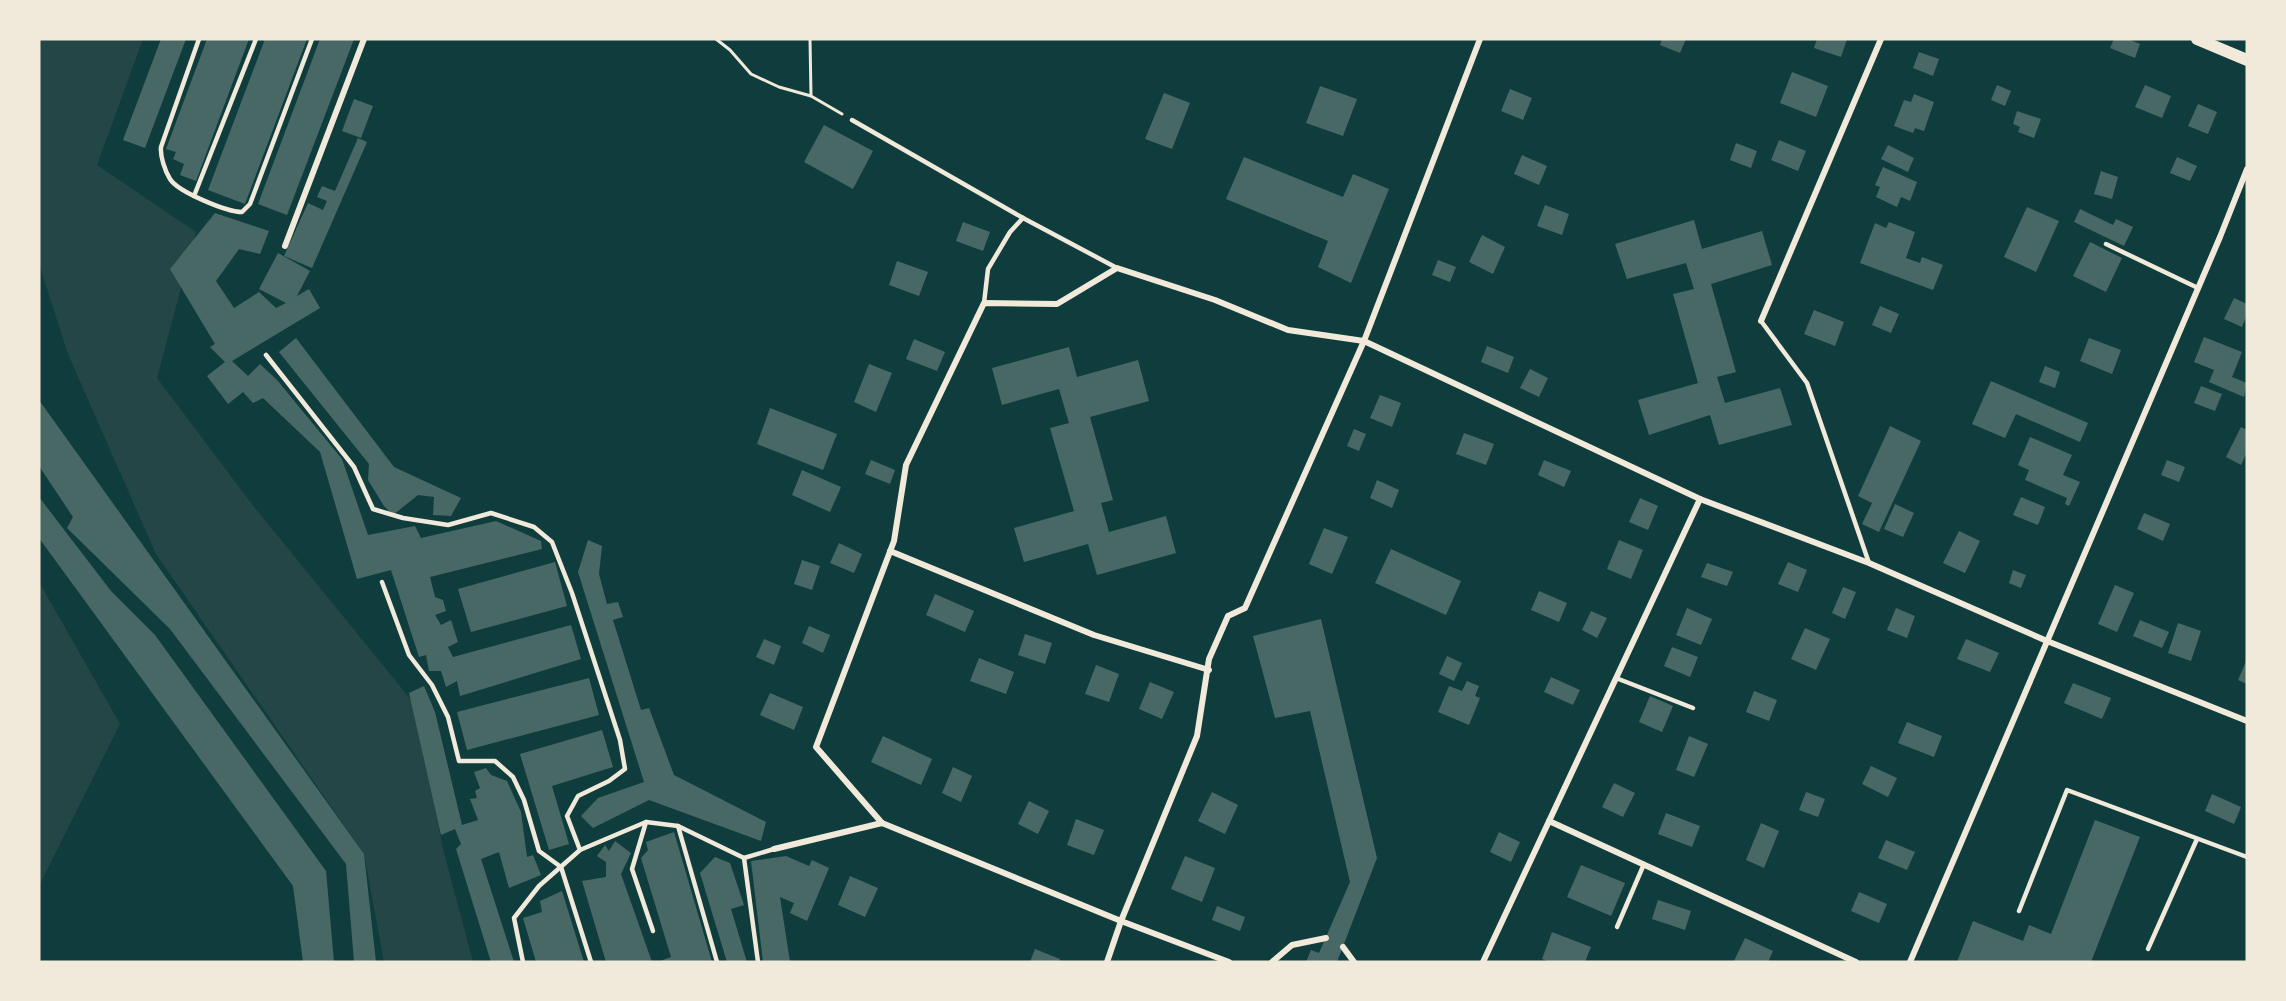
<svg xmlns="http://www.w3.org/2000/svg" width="2286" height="1001" font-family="Ubuntu,sans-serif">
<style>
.green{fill:#244646}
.building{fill:#486865}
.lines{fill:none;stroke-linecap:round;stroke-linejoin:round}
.path{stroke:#f1e9da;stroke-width:3}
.service{stroke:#f1e9da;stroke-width:4.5}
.minor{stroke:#f1e9da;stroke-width:6}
.secondary{stroke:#f1e9da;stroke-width:12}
</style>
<rect width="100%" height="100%" fill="#0f3d3e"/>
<!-- green -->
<g class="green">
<path d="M39,39h104l-46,126 99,67 -39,146 94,125 165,203 27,143 30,113h-89l-20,-108 -208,-300 -88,-200 -29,-90z"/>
<path d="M39,582l81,142 -81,162z"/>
</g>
<!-- building -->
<g class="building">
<path d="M161,39h25l-41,109 -22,-8z"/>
<path d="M207,39h42l-53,142 -16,-6 4,-11 -11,-5 3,-7 -10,-3z"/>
<path d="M265,39h42l-62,165 -37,-14z"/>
<path d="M320,39h34l-67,176 -29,-11z"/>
<path d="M1662,39h24l-6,14 -20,-8z"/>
<path d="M1817,39h30l-6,18 -27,-9z"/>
<path d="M2114,39h14l12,5 -5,14 -25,-10z"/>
<path d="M1919,52l20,7 -6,17 -20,-8z"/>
<path d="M1792,72l36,14 -12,31 -36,-14z"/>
<path d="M1997,85l14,6 -6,15 -14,-6z"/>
<path d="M2145,85l26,11 -9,22 -27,-11z"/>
<path d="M1320,86l37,13 -14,37 -37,-13z"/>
<path d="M1510,89l22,9 -9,22 -22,-9z"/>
<path d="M1164,93l26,10 -18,46 -27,-10z"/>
<path d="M1914,94l20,8 -10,29 -9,-3 -2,5 -19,-7 10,-26 7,2z"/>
<path d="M354,99l19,7 -12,32 -19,-7z"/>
<path d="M2198,104l19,8 -9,22 -20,-8z"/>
<path d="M2017,111l24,8 -7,19 -16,-6 2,-5 -7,-3z"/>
<path d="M824,125l49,26 -20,38 -49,-27z"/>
<path d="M358,138l9,4 -55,126 -28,-12 24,-53 15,7 4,-9 -10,-4 5,-11 13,5z"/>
<path d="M1779,140l27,11 -8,20 -27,-11z"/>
<path d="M1736,143l21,8 -6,17 -21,-8z"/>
<path d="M1888,145l26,13 -6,14 -27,-13z"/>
<path d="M1522,155l25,11 -8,19 -25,-11z"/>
<path d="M1244,157l99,40 10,-23 36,15 -38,94 -33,-16 10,-26 -102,-42z"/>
<path d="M2177,157l20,9 -7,15 -20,-8z"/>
<path d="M1883,167l34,15 -7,19 -9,-4 -4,10 -21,-10 4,-10 -5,-2z"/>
<path d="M2101,171l17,6 -6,22 -18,-5z"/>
<path d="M1545,205l24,9 -7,21 -25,-9z"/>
<path d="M2027,207l32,14 -23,51 -32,-15z"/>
<path d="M2080,209l33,16 3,-6 17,8 -9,19 -50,-24z"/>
<path d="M215,213l54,18 -9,23 -21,-5 -23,32 18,27 25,-16 17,16 10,-5 -27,-14 19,-36 32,18 -13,25 12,-7 11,19 -88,53 16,15 12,-12 17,16 65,79 26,76 47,-9 6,12 75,-17 45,20 1,8 -112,28 5,20 8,3 3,11 -11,4 6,10 10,-5 7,22 -10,5 5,10 118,-32 10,34 -121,37 -3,-15 -11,6 -5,-16h-12l-3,-16 -7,2 -28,-87 -34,9 -37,-127 -57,-54 -10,5 -10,-11 -15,12 -21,-28 18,-14 -15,-15 5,-3 -45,-75z"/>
<path d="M1694,220l8,29 60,-18 10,34 -61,19 25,88 -19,5 8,26 55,-15 12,37 -73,20 -9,-30 -61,20 -11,-35 60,-17 -25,-89 21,-5 -8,-26 -59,16 -12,-35z"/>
<path d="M963,222l27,10 -7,19 -27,-10z"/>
<path d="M1889,222l26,10 -9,26 14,5 2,-6 21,8 -10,25 -73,-27 15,-40 11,5z"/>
<path d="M1482,235l23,12 -12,27 -24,-12z"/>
<path d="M2090,242l32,16 -16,34 -33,-16z"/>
<path d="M1438,260l18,7 -6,15 -18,-7z"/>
<path d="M897,261l31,11 -9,24 -30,-11z"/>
<path d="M2234,298l13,6v11l-5,12 -18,-8z"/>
<path d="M1880,306l19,8 -8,19 -19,-8z"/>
<path d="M1814,310l30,12 -9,24 -31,-12z"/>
<path d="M2204,337l38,15 -10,25 15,6 -3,14 -35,-15 5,-12 -20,-8z"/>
<path d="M296,338l98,129 67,31 -10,18 -18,-1 1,-18 -16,-2 -25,20 -9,-9 -16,-26 1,-16 -90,-112z"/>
<path d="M2089,338l32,12 -9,24 -32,-13z"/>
<path d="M914,339l31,13 -8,19 -31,-12z"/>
<path d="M1487,346l27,11 -6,16 -27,-11z"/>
<path d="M1069,347l8,30 61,-17 11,41 -59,16 23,83 -12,3 8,29 57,-16 10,37 -79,22 -9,-31 -64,18 -10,-34 60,-17 -24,-83 19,-5 -10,-34 -57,16 -10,-37z"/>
<path d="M869,364l23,9 -16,39 -22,-10z"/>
<path d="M2045,366l15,6 -5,16 -16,-6z"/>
<path d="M1530,369l18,9 -9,19 -19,-9z"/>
<path d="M1991,381l97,42 -8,19 -64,-28 -11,24 -33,-14z"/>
<path d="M2201,386l21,8 -7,17 -21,-8z"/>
<path d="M1380,395l21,8 -9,24 -22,-9z"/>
<path d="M39,400l325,454 12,108h-22l-8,-98 -176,-235 -103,-101 6,-11 -34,-51z"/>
<path d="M770,408l67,26 -14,36 -66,-26z"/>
<path d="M1890,426l31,15 -42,91 -17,-8 10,-21 -14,-7z"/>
<path d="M2241,427l6,3v22l-6,13 -15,-8z"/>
<path d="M1354,429l12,5 -7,17 -12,-5z"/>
<path d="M1464,433l30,11 -8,21 -30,-11z"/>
<path d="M2030,437l42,18 -9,20 17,7 -11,24 -4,-2 2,-6 -42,-18 4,-10 -11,-5z"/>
<path d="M871,460l24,10 -5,14 -25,-10z"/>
<path d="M1544,460l27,11 -7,16 -26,-12z"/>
<path d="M2167,460l18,7 -6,15 -18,-7z"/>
<path d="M802,470l39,17 -11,25 -38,-17z"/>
<path d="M1377,480l22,10 -7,18 -22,-10z"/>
<path d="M39,497l72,94 44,44 171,236 8,91h-31l-10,-76 -254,-348z"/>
<path d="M2021,497l24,10 -7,18 -25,-10z"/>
<path d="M1640,498l18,8 -10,24 -19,-8z"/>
<path d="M1895,504l19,9 -11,24 -19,-8z"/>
<path d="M2144,513l26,11 -7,17 -26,-12z"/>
<path d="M1324,528l24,9 -16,37 -23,-10z"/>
<path d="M1959,531l21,10 -15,32 -22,-10z"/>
<path d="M588,540l14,6 -3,28 8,30 11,-2 5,15 -10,3 28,90 8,-2 25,67 92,47 -5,19 -112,-41 -56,28 -12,-12 17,-18 46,-16 -66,-210z"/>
<path d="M1619,540l24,10 -12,29 -24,-10z"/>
<path d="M839,543l23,11 -8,19 -24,-10z"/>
<path d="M1391,549l70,32 -15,34 -71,-32z"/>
<path d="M802,560l18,6 -8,24 -18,-6z"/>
<path d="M555,562l12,44 -96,26 -13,-43z"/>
<path d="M1788,562l19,8 -9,22 -20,-8z"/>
<path d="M1707,563l26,9 -6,14 -26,-9z"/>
<path d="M2013,570l13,5 -5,13 -12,-5z"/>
<path d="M2115,585l19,8 -17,39 -19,-8z"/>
<path d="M1843,587l13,5 -11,27 -13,-6z"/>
<path d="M1539,591l28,12 -8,19 -28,-12z"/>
<path d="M935,594l39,17 -9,21 -39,-17z"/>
<path d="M1687,608l25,11 -11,26 -25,-10z"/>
<path d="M1896,608l19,8 -8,22 -20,-8z"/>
<path d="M1591,611l16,7 -10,20 -15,-8z"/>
<path d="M1321,619l56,239 -40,104h-31l5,-12 8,3 31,-71 -40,-171 -35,7 -22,-82z"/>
<path d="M2140,620l29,12 -7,16 -29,-12z"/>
<path d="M2178,623l23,8 -10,30 -23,-8z"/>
<path d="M809,626l21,9 -7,18 -21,-10z"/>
<path d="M1805,628l25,11 -14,31 -25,-11z"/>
<path d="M1025,634l27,9 -7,21 -27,-9z"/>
<path d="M764,639l17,7 -7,19 -18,-8z"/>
<path d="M1966,639l33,14 -9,19 -33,-13z"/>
<path d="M1672,647l26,10 -8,20 -26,-11z"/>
<path d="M1447,656l15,7 -8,18 -15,-7z"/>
<path d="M979,658l35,14 -8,22 -36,-13z"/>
<path d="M2247,659v25l-9,-4z"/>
<path d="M1096,665l23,9 -10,28 -24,-8z"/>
<path d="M1551,677l29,13 -7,15 -29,-13z"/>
<path d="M589,678l10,37 -132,35 -10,-38z"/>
<path d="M1467,681l12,5 -4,10 5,2 -11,27 -31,-13 11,-26 13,5z"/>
<path d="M1150,682l24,10 -12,27 -23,-10z"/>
<path d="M2073,683l38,15 -9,21 -38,-16z"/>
<path d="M424,686l11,26 27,113 16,-5 -8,-21 7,-1 -2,-7 5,-3 -6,-16 12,-4 5,7 16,6 14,31 6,45 6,-2 8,20 -32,13 -10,-36 -18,7 33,103h-23l-35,-113 5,-5 -6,-15 -14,6 -32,-142z"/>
<path d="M1754,691l23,9 -8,21 -23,-9z"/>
<path d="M770,693l33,14 -9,23 -34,-15z"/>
<path d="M1650,696l23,10 -11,26 -23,-10z"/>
<path d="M1907,722l35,14 -8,21 -36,-14z"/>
<path d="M602,730l11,37 -61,19 17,58 -20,6 -29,-96z"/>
<path d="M883,736l49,23 -11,26 -50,-23z"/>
<path d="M1689,736l19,8 -14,33 -18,-7z"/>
<path d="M1871,766l26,12 -9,19 -26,-13z"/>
<path d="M953,767l19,9 -11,26 -19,-9z"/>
<path d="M1614,783l21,10 -12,24 -21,-10z"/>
<path d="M1212,792l26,13 -13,29 -27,-13z"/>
<path d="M1806,792l19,7 -7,18 -19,-7z"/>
<path d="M2212,794l29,13 -7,17 -29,-13z"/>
<path d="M1029,801l20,10 -11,23 -20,-10z"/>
<path d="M1666,813l34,13 -8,21 -34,-13z"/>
<path d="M1076,819l28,11 -10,25 -27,-10z"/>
<path d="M2095,820l45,17 -49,125h-134l16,-41 50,20 6,-16 22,9z"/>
<path d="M1761,823l18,8 -15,37 -18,-8z"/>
<path d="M674,832l38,130h-55l14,-5 -30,-99 7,-8 -2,-8z"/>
<path d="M1499,832l21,10 -9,20 -21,-10z"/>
<path d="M1886,840l29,12 -8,18 -29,-12z"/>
<path d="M615,841l16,12 -10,21 31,88h-46l-24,-81 24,-4v-15l-9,-6 8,-11 4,6z"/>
<path d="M786,856l23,10 3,-6 17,8 -22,53 -17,-8 4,-10 -14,-6 10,65h-27l-12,-101z"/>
<path d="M1185,856l30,12 -13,34 -31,-13z"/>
<path d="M715,857l15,6 14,42 -13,4 16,53h-20l-27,-89z"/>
<path d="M1581,865l44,18 -14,33 -44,-19z"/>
<path d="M850,876l28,12 -13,29 -27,-12z"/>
<path d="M562,891l22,71h-48l-13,-44 19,-6 -2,-11z"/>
<path d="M1859,892l28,12 -8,19 -28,-12z"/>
<path d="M1658,900l33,11 -6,19 -33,-11z"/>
<path d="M1217,906l28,11 -5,14 -28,-11z"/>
<path d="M1552,932l39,15 -6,15h-35l-8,-3z"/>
<path d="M1745,938l28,13 -5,11 -34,-1z"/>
<path d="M1035,949l25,10 -1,3h-29z"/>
</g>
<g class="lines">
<!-- path -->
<g class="path">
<path d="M716,39l14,11 21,24 28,13 32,9 31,18"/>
<path d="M810,39l1,57"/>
</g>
<!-- service -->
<g class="service">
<path d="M199,39l-38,108c-1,9 4,24 9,32 8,13 57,33 72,33l8,-8 62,-165"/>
<path d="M852,120l171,98 94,50"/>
<path d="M194,196l62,-157"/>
<path d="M2106,244l92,44"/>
<path d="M984,303l4,-34 22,-37 13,-14"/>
<path d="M1761,321l46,62 62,180"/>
<path d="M266,355l88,112 19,42 30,9 45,7 43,-12 43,14 18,15 20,51 48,147 5,29 -16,12 -31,15 -11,20 13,34"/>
<path d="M382,582l27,73 23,30 16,32 11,44h36l18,16 11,23 15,51 22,16 30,95"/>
<path d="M1616,678l77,30"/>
<path d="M646,822l-14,47 21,62"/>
<path d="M678,826l39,136"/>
<path d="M744,858l14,104"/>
<path d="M2019,911l48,-121 180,67"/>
<path d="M1617,927l27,-63"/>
<path d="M2148,949l49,-110"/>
<path d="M523,962l-9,-44 25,-32 41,-36 66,-28 32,4 66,32 30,-9"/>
</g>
<!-- minor -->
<g class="minor">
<path d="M285,246l79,-207"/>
<path d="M1761,321l120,-282"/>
<path d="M890,551l204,84 115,35"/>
<path d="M1549,821l307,141"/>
<path d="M882,823l-66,-76 78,-206 12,-76 78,-162 73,1 60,-36 98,32 73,30 76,11 336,158 169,64 178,78 200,80"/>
<path d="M774,849l108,-26 239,98 76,-185 12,-77 19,-43 17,-8 119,-267 116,-302"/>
<path d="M1343,947l11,15"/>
<path d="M1107,962l14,-41 108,41"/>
<path d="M1272,962l20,-17 34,-7"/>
<path d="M1483,962l217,-463"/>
<path d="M1910,962l310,-725 27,-68"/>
</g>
<!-- secondary -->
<path class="secondary" d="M2197,39l50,21"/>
</g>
<!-- border -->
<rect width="2286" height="1001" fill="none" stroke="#f1e9da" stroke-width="81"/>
</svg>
